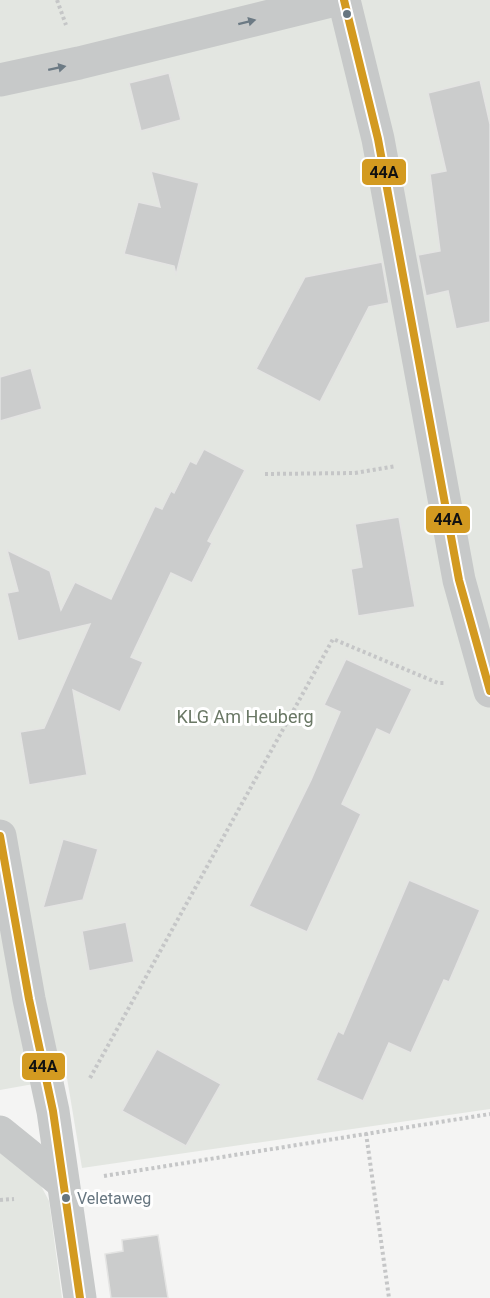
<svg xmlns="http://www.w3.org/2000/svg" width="490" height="1298" font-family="Roboto,sans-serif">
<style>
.green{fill:#e3e6e1}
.building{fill:#cbcccc;stroke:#e4e4e3;stroke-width:1.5}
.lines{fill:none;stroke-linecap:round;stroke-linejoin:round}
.path{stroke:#c5c6c7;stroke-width:4;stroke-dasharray:3 3;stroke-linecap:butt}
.minor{stroke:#c7c9c9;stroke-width:33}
.bus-1-casing{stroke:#fff;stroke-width:12}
.bus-1{stroke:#d39a20;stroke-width:8}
.oneway{fill:#6c7a84}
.bus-dot{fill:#677680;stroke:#fff;stroke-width:2}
.labels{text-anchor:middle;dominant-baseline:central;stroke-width:6;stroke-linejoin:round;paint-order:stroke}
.bus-label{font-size:16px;fill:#677680;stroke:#fff;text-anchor:start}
.park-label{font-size:18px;fill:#6a7865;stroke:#fff}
.line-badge{stroke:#fff;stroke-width:2}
.pale-badge-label{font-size:16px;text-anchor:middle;font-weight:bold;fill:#111}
</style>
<rect width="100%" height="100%" fill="#f4f4f3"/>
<!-- green -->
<g class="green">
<path d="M0,0h490v1109l-408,59 -15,-90 -67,12z"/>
<path d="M0,1152l40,32 9,17 13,97h-62z"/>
</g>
<!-- building -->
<g class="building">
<path d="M169,73l12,47 -40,11 -12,-48z"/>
<path d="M480,80l10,44v198l-34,7 -8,-38 -22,5 -8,-41 22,-4 -10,-77 16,-3 -18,-78z"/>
<path d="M151,171l48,12 -23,92 -2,-9 -50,-12 14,-52 22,5z"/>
<path d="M382,262l7,41 -20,4 -49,95 -64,-33 49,-92z"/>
<path d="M31,368l11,41 -42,12v-44z"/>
<path d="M204,449l41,21 -37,71 4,2 -20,40 -21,-10 -40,84 12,5 -23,50 -47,-22 14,85 -58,10 -9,-53 24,-4 46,-104 -72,17 -11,-48 11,-2 -11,-41 43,21 11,39 14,-28 36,17 44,-93 7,3 9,-18 3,2 16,-32 6,3z"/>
<path d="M399,517l16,90 -57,9 -7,-47 11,-2 -7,-43z"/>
<path d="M346,659l66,30 -22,46 -13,-6 -35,75 19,10 -54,118 -58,-26 62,-126 29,-68 -16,-7z"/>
<path d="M63,839l35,10 -15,51 -40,8z"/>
<path d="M409,880l71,30 -31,72 -5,-2 -33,73 -22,-10 -26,58 -47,-21 22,-49 5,3z"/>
<path d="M126,922l8,40 -45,9 -7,-40z"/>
<path d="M157,1049l64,35 -35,62 -64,-35z"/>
<path d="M158,1235l10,63h-57l-6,-44 18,-3 -1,-11z"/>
</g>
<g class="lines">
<!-- path -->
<g class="path">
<path d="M57,0l9,25"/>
<path d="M265,474l90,-1 41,-7"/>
<path d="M90,1078l243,-439 105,44h7"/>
<path d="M366,1133l23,165"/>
<path d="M104,1176l386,-62"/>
<path d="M0,1200l14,-1"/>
</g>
<!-- minor -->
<g class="minor">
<path d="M344,0l34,139 81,441 31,111"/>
<path d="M0,80l79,-17 256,-63"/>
<path d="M0,836l29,163 24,112 27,187"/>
<path d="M0,1132l63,51"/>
</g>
<!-- bus-1 casing -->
<g class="bus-1-casing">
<g id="bus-1">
<path d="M344,0l34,139 81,441 31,111"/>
<path d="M0,836l29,163 24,112 27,187"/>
</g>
</g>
<!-- bus-1 -->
<use href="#bus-1" class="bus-1"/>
</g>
<!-- one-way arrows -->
<defs><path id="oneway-solid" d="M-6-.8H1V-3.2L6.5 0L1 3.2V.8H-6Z" transform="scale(1.5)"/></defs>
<g class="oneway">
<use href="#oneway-solid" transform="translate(247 22) rotate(-14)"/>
<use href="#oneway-solid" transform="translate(57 68) rotate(-12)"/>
</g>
<!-- markers -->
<g class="bus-dot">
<circle cx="347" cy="14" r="5"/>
<circle cx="66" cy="1198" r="5"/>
</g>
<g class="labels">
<!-- bus labels -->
<g class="bus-label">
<text x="77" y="1198">Veletaweg</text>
</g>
<!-- park labels -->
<g class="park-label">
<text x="245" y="716">KLG Am Heuberg</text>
</g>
</g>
<g class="line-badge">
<rect x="361" y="158" width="46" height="28" rx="6" fill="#d39a20"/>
<rect x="425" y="505" width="46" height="29" rx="6" fill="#d39a20"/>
<rect x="21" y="1052" width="45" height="29" rx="6" fill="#d39a20"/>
</g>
<g class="pale-badge-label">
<text x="384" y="178">44A</text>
<text x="448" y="525">44A</text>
<text x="43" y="1072">44A</text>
</g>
</svg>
